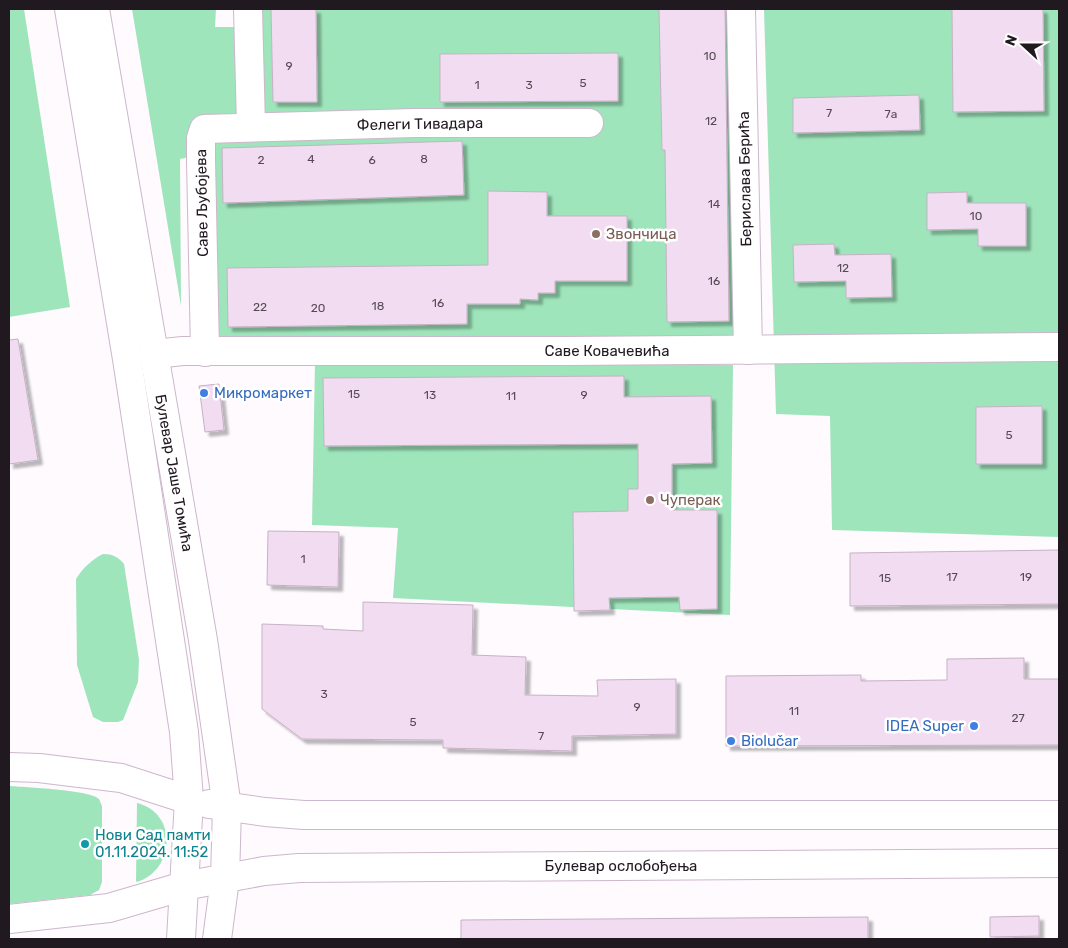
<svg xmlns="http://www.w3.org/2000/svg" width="1068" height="948" font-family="Rubik,sans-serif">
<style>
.green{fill:#9ee5bb}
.building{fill:#f2dcf1;stroke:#c6b1c5;filter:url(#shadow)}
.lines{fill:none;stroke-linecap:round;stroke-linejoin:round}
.minor-casing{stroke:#cdb7cc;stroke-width:30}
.major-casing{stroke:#cdb7cc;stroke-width:30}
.minor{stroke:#fff;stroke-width:28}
.major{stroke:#fff;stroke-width:28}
.education-dot{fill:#8d6e63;stroke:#fff;stroke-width:2}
.shop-dot{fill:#3f7fe0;stroke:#fff;stroke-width:2}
.culture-dot{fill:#0f9aa8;stroke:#fff;stroke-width:2}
.labels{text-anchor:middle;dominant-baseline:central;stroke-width:5;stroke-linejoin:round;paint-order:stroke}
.number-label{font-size:12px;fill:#554a54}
.street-label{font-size:15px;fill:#211920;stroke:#fff}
.education-label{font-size:15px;fill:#785e54;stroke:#fff;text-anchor:start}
.shop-label{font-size:15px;fill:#366cbe;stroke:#fff;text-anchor:start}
.culture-label{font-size:15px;fill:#0d838f;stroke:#fff;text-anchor:start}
</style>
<defs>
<filter id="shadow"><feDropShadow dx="4.5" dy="4.5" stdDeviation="1" flood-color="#0004"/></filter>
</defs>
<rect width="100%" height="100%" fill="#fefafe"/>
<!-- green -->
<g class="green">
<path d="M9,9h15l46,298 -61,10z"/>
<path d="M132,9h84l-1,18h24l-2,91 -40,3 -10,19 3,17 -10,2 1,147z"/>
<path d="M257,9h471l4,111 2,222 -522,-5 1,-199 43,-2z"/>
<path d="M764,9h295v528l-227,-7 -2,-114 -54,-2z"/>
<path d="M315,363l418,2 -3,250 -337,-17 5,-70 -86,-3z"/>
<path d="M103,554c10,0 15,3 21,10l15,96 -1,22 -15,38 -5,2h-15l-10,-5 -16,-52 -1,-86c7,-11 15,-19 27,-25z"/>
<path d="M9,786c15,1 82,4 90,13 1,2 2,5 3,7v76l-3,8 -9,5 -81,9z"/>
<path d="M137,803c41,10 38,67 0,79l-1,-1z"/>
</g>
<!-- building -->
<g class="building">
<path d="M271,9h45l1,93h-44z"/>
<path d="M659,9h66l4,312 -62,1 -2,-172h-3z"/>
<path d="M952,9h91l1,102 -91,1z"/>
<path d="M618,53v48l-178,1v-48z"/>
<path d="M919,95l1,35 -127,3v-35z"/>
<path d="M462,141l2,54 -241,8 -1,-55z"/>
<path d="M488,191l59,1v24h80v65h-72v12h-17v7l-18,-1v5h-53v20l-239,3 -1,-59 261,-3z"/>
<path d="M967,192v11h59v43h-48v-17l-51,1v-37z"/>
<path d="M834,244l1,11 56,-1 1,43 -46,1v-17l-52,1 -1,-37z"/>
<path d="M18,339l20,121 -29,4v-124z"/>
<path d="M624,376v21l87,-1 1,67 -40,1v46h45v99l-37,1 -1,-13 -70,1 1,12 -36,1 -1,-99 55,-1v-22h10v-45l-314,2 -1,-68z"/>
<path d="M219,384l5,46 -19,2 -6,-46z"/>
<path d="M1042,406v58h-66v-57z"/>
<path d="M268,531l71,1 -1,55 -71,-2z"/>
<path d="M1059,550v54l-209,2v-53z"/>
<path d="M363,602l110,3 -1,50 54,2 -1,38 73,1 -1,-16 79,-1v55l-104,2v15l-129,-3v-8l-141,-1 -40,-30v-85l61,2v3l40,2z"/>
<path d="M1024,658v21h35v66l-333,1v-70l135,-1v6l86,-1v-21z"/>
<path d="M1039,916v20l-49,1v-20z"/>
<path d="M868,917v22h-407v-19z"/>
</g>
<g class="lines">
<!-- minor casing -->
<g class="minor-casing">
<g id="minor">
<path d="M248,9l3,118"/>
<path d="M741,9l7,341"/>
<path d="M205,352l-4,-192v-22l3,-9 210,-6h175"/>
<path d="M154,354l29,-3h382l494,-4"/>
<path d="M9,767l30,1 82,10 68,22"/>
<path d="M9,919l100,-11 75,-22"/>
</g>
</g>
<!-- major casing -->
<g class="major-casing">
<g id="major">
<path d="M69,9l58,350 57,373 5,68 -8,139"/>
<path d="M95,9l108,631 24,167 -2,72 -8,60"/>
<path d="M209,804l56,8 39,3h755"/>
<path d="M184,886l80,-15 35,-3 760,-5"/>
</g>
</g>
<!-- minor -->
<use href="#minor" class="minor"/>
<!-- major -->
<use href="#major" class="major"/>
</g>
<!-- markers -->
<g class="education-dot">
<circle cx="596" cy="234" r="5"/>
<circle cx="650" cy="500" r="5"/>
</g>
<g class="shop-dot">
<circle cx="204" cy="393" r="5"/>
<circle cx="974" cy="726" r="5"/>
<circle cx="731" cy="741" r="5"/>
</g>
<circle class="culture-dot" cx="85" cy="844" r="5"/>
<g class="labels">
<!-- number labels -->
<g class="number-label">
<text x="710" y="56">10</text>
<text x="289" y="66">9</text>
<text x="583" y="83">5</text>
<text x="477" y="85">1</text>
<text x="529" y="85">3</text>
<text x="829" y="113">7</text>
<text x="891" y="114">7a</text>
<text x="711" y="121">12</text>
<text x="311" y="159">4</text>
<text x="424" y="159">8</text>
<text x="261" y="160">2</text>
<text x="372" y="160">6</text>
<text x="714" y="204">14</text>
<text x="976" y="216">10</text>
<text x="843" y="268">12</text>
<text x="714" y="281">16</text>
<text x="438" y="303">16</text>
<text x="378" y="306">18</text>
<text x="260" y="307">22</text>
<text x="318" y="308">20</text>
<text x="354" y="394">15</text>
<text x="430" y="395">13</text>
<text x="584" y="395">9</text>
<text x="511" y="396">11</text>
<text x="1009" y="435">5</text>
<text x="303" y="559">1</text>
<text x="952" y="577">17</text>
<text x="1026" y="577">19</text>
<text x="885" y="578">15</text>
<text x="324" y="694">3</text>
<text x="637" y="707">9</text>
<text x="794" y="711">11</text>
<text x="1018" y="718">27</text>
<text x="413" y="722">5</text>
<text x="541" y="736">7</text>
</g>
<!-- street labels -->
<g class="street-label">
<text transform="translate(420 124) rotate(-1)">Фелеги Тивадара</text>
<text transform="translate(745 179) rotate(-91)">Берислава Берића</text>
<text transform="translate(202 203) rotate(-91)">Саве Љубојева</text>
<text x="607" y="351">Саве Ковачевића</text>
<text transform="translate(174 473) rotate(80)">Булевар Јаше Томића</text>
<text x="621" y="866">Булевар ослобођења</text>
</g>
<!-- education labels -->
<g class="education-label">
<text x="606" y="234">Звончица</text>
<text x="660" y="500">Чуперак</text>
</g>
<!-- shop labels -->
<g class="shop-label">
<text x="214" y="393">Микромаркет</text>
<text x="964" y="726" text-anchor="end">IDEA Super</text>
<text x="741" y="741">Biolučar</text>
</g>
<!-- culture labels -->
<g class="culture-label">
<text x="95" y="835">Нови Сад памти<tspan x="95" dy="17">01.11.2024. 11:52</tspan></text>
</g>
</g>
<!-- border -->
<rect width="1068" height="948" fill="none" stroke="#211920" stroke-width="20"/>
<!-- north arrow -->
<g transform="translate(1023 45) rotate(291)" stroke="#ffffff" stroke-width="4" paint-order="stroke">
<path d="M0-4L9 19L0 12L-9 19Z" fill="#211920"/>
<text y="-8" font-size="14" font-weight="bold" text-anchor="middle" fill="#211920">N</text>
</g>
</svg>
